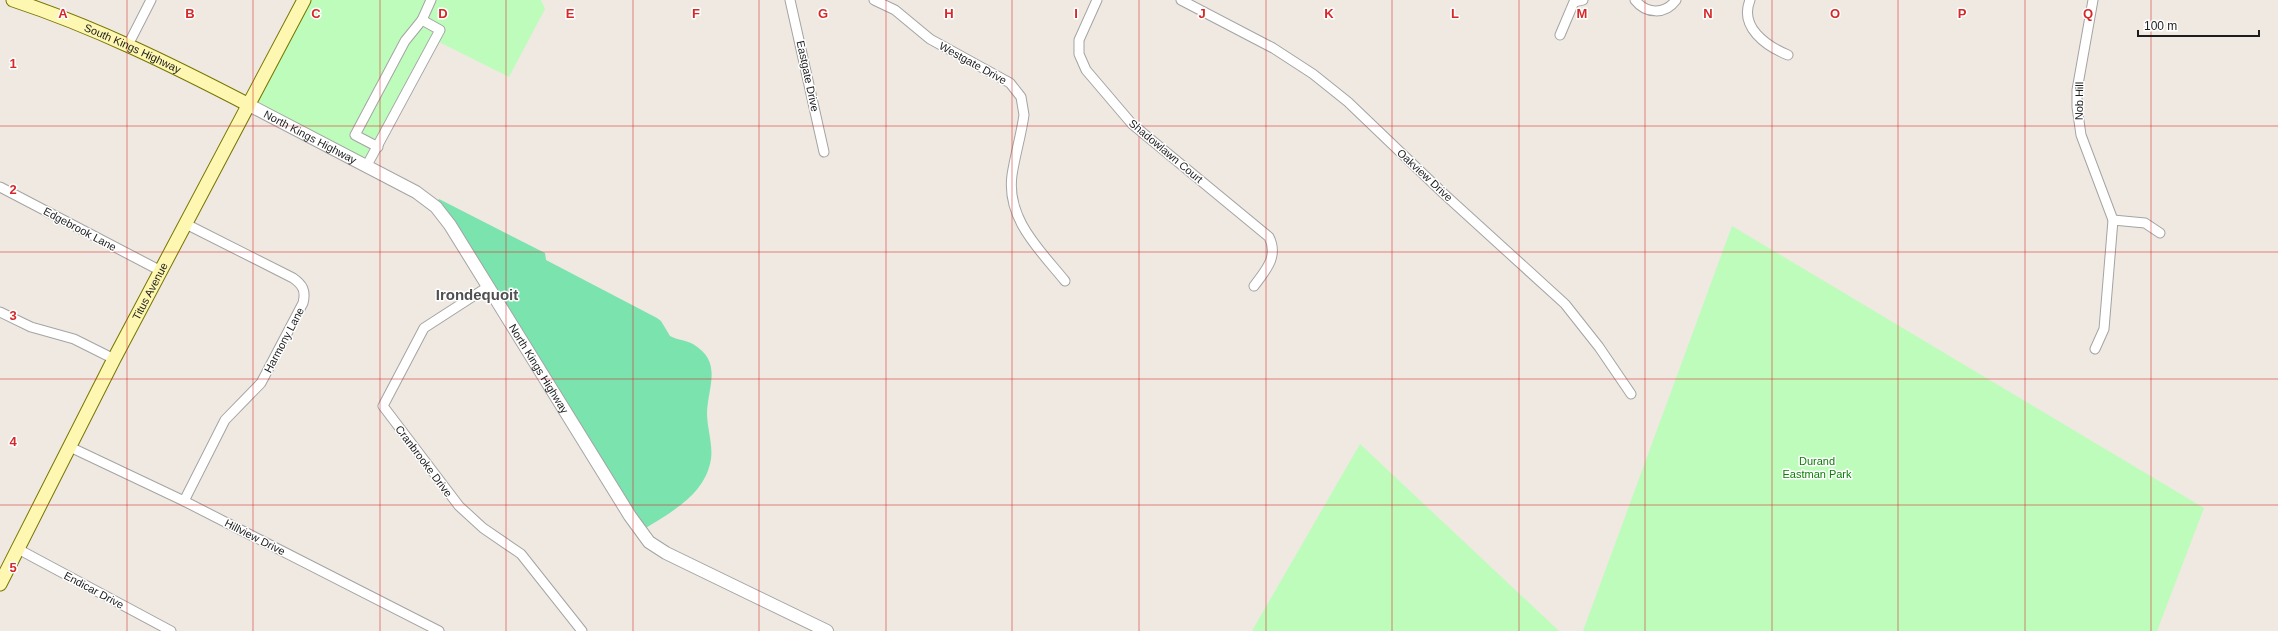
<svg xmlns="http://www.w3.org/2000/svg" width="2278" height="631" font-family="Helvetica,sans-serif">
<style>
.park{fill:#befcbb}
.pitch{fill:#7ae3ae}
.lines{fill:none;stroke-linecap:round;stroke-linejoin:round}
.minor-casing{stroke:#a4a4a4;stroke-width:11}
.tertiary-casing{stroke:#a4a4a4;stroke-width:14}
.secondary-casing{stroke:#777500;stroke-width:15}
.minor{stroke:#fff;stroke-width:9}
.tertiary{stroke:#fff;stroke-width:12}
.secondary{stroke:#fdf7b1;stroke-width:13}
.grid{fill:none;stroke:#d62828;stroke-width:1;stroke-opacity:0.55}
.labels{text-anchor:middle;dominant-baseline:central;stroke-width:3;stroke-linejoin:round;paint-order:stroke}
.street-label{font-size:11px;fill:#1d1d1d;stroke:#fff}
.park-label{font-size:11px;fill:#0a8005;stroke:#fff}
.district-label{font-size:15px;font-weight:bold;fill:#505050;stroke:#fff}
.grid-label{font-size:13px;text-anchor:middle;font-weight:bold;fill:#d62828;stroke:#fff;stroke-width:3;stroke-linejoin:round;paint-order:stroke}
</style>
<rect width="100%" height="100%" fill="#efe9e1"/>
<!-- park -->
<g class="park">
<path d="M304,0h237l4,9 -36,68 -74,-37 -67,128 -119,-63z"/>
<path d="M1732,226l472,282 -47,123h-574z"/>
<path d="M1360,444l199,187h-307z"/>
</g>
<!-- pitch -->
<path class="pitch" d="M439,199l106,54 1,7 111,58 4,3 9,15c7,4 16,4 23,8 30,18 15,42 14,69 0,15 6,31 4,46 -6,37 -42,54 -70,72l-207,-326z"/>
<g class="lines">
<!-- minor casing -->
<g class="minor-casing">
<g id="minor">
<path d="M790,0l34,152"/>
<path d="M874,0l21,10 35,29 80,44 11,14 3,18c-3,21 -9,40 -12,60 -6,44 28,75 53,106"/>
<path d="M1097,0l-18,40v14l7,16 46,54 137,113c10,20 -4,34 -15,49"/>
<path d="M1181,0l92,48 40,26 35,28 95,91 122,111 34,43 32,47"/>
<path d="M1635,0c11,14 30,15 41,0"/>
<path d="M1750,0c-11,27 16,46 38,55"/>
<path d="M2093,0l-16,90v17l4,28 32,85 -9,109 -9,20"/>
<path d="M1560,35l14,-33 9,-2"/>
<path d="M128,45l23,-45"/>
<path d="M378,147l-23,-12 50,-94 17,-21 9,-20"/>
<path d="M366,167l74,-137 -18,-10"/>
<path d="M0,187l161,84"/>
<path d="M2113,220l32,3 15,10"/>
<path d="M489,286l-65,42 -41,78 76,100 24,22 38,26 61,77"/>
<path d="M0,312l31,15 43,12 40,20"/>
<path d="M70,447l114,54 255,130"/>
<path d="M184,501l41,-81 36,-37 42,-80c3,-12 0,-18 -10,-25l-107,-54"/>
<path d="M18,549l153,82"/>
</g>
</g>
<!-- tertiary casing -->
<g class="tertiary-casing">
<g id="tertiary">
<path id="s1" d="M249,105l167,87 20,15 14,18 180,291 19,26 17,11 161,78"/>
</g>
</g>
<!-- secondary casing -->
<g class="secondary-casing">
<g id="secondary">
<path id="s2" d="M13,0c82,27 159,65 236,105"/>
<path id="s3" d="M0,584l114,-225 190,-359"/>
</g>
</g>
<!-- minor -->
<use href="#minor" class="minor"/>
<!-- tertiary -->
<use href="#tertiary" class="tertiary"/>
<!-- secondary -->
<use href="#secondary" class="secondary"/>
</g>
<!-- grid -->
<path class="grid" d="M127,0v631M253,0v631M380,0v631M506,0v631M633,0v631M759,0v631M886,0v631M1012,0v631M1139,0v631M1266,0v631M1392,0v631M1519,0v631M1645,0v631M1772,0v631M1898,0v631M2025,0v631M2151,0v631M0,126h2278M0,252h2278M0,379h2278M0,505h2278"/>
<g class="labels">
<!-- street labels -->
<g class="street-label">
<text stroke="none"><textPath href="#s2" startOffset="129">South Kings Highway</textPath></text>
<text transform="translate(973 63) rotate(29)">Westgate Drive</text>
<text transform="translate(808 76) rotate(78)">Eastgate Drive</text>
<text transform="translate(2079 101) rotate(-89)">Nob Hill</text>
<text stroke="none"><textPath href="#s1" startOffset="69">North Kings Highway</textPath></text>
<text transform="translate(1166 151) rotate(40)">Shadowlawn Court</text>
<text transform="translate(1425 175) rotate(43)">Oakview Drive</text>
<text transform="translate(80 229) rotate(28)">Edgebrook Lane</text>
<text stroke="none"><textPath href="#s3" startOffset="329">Titus Avenue</textPath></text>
<text transform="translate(284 340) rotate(-62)">Harmony Lane</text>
<text stroke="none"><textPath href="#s1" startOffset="405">North Kings Highway</textPath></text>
<text transform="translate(424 461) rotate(53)">Cranbrooke Drive</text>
<text transform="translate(255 537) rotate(27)">Hillview Drive</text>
<text transform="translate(94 590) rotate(28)">Endicar Drive</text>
</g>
<!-- park labels -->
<g class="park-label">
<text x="1817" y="461">Durand<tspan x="1817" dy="13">Eastman Park</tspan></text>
</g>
<!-- district labels -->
<g class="district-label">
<text x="477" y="294">Irondequoit</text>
</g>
</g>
<g class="grid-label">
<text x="63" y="18">A</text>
<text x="190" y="18">B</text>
<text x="316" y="18">C</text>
<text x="443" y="18">D</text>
<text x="570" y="18">E</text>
<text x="696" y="18">F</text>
<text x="823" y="18">G</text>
<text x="949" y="18">H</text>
<text x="1076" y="18">I</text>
<text x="1202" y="18">J</text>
<text x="1329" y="18">K</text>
<text x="1455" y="18">L</text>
<text x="1582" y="18">M</text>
<text x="1708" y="18">N</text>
<text x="1835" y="18">O</text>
<text x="1962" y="18">P</text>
<text x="2088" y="18">Q</text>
<text x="13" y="68">1</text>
<text x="13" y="194">2</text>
<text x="13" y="320">3</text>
<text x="13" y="446">4</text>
<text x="13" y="572">5</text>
</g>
<!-- scale -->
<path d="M2138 30v6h121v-6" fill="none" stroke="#1d1d1d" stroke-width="2"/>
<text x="2144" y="30" font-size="12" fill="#1d1d1d" stroke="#ffffff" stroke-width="3" paint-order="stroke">100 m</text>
</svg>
